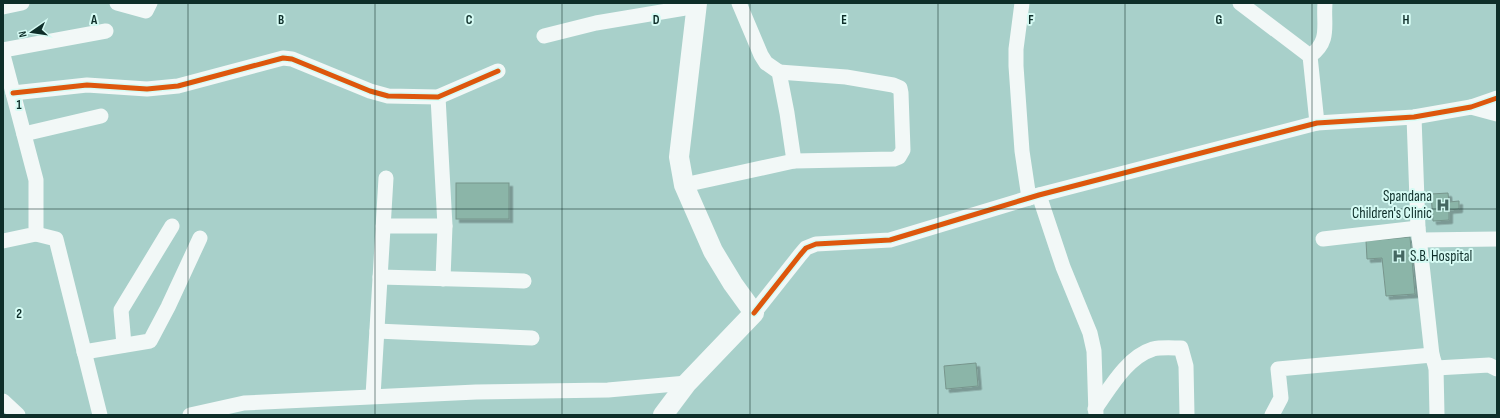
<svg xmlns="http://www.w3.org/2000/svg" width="1500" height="418" font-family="'Sofia Sans Condensed',sans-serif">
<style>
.building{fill:#8bb5a8;stroke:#77958c;filter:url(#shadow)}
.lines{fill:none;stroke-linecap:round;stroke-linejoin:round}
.minor{stroke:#f2f8f7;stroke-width:15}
.major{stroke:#f2f8f7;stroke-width:20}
.cycleway-casing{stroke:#d6fbf4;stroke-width:8}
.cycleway{stroke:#dd570d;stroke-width:5}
.grid{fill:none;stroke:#0e2e29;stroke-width:1;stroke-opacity:0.55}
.labels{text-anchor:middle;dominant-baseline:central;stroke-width:4;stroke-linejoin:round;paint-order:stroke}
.poi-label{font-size:15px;fill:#0e2e29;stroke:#d6fbf4;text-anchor:end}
.grid-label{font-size:13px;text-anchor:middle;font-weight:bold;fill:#0e2e29;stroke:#d6fbf4;stroke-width:4;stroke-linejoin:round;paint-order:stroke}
</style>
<defs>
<filter id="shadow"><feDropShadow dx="3.5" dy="3.5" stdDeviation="0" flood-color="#0004"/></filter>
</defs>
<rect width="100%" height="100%" fill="#a8d0ca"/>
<!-- building -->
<g class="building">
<rect x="456" y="183" width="53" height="36"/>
<path d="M1448,193l1,9 10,-1v8l-10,1v10l-16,1 -2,-27z"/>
<path d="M1410,237l5,57 -29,2 -4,-38 -15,1 -1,-18z"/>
<path d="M976,363l2,23 -32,3 -2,-23z"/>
</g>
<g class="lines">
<!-- minor -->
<g class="minor">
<path d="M117,3l29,8 4,-8"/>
<path d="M1022,3l-6,46v17l6,85 7,47"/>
<path d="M1240,3l70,53 7,67"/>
<path d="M3,7l19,-4"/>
<path d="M544,36l52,-13 101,-17"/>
<path d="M3,50l103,-19"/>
<path d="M3,55l33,125v54l-33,7"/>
<path d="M1310,56c21,-15 13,-31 15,-53"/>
<path d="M779,72l67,5 47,8 7,3 1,5 2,57 -4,7 -5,2 -100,2"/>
<path d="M13,93l74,-8 60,4 31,-3 105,-28 9,1 78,32 18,5 50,1 60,-26"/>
<path d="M438,97l7,129 -2,53"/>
<path d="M1471,107l26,7"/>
<path d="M1414,117l4,111 14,127 4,13 1,47"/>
<path d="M24,134l77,-18"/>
<path d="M684,185l110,-24 -7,-48 -8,-41 -13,-9 -5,-8 -22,-52"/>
<path d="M1039,195l24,72 27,66 4,18 2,64"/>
<path d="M383,226h62"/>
<path d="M36,234l20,5 44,176"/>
<path d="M1323,239l95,-11"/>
<path d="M1421,240l76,-1"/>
<path d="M380,277l144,4"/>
<path d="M754,313l46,-58 6,-7 10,-4 74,-4 149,-45 278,-72 97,-6 57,-10 26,-9"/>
<path d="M377,331l155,7"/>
<path d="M124,345l-3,-35 51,-84"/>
<path d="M84,352l66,-11 18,-34 32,-69"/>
<path d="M1436,368l53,-3 8,4"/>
<path d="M373,396l13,-218"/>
<path d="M3,401l15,14"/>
<path d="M1095,409c15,-21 32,-52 58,-60 8,-2 20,-1 28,-1l5,18 1,49"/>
<path d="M190,415l54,-12 232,-11 132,-2 79,-7"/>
<path d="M1272,415l9,-17 -3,-29 154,-14"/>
</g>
<!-- major -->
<path class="major" d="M663,415l24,-32 67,-70 -21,-29 -20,-33 -29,-66 -5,-28 18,-154"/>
<!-- cycleway casing -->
<g class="cycleway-casing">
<g id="cycleway">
<path d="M13,93l74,-8 60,4 31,-3 105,-28 9,1 78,32 18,5 50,1 60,-26"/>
<path d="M754,313l46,-58 6,-7 10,-4 74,-4 149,-45 278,-72 97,-6 57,-10 26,-9"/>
</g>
</g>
<!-- cycleway -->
<use href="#cycleway" class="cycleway"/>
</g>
<!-- grid -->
<path class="grid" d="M188,3v412M375,3v412M562,3v412M750,3v412M938,3v412M1125,3v412M1312,3v412M3,209h1494"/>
<!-- icons -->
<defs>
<g id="hospital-bare" transform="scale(1.08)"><path d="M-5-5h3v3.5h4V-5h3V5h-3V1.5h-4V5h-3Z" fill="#446761" stroke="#d6fbf4" stroke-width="2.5" paint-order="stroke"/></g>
</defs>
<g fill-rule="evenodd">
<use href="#hospital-bare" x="1443" y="205"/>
<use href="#hospital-bare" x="1399" y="256"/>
</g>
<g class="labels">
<!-- poi labels -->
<g class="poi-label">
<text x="1432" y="196">Spandana<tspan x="1432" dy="17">Children's Clinic</tspan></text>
<text x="1410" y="256" text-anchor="start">S.B. Hospital</text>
</g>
</g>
<g class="grid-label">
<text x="94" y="24">A</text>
<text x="281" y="24">B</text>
<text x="469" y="24">C</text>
<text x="656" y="24">D</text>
<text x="844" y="24">E</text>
<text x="1031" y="24">F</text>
<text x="1219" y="24">G</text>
<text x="1406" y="24">H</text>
<text x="19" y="109">1</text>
<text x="19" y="318">2</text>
</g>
<!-- border -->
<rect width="1500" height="418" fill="none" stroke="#0e2e29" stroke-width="8"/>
<!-- north arrow -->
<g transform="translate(32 32) rotate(257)" stroke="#d6fbf4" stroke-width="3" paint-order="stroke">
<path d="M0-3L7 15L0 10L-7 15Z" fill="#0e2e29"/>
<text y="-6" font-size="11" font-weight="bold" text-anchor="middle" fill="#0e2e29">N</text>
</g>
</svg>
